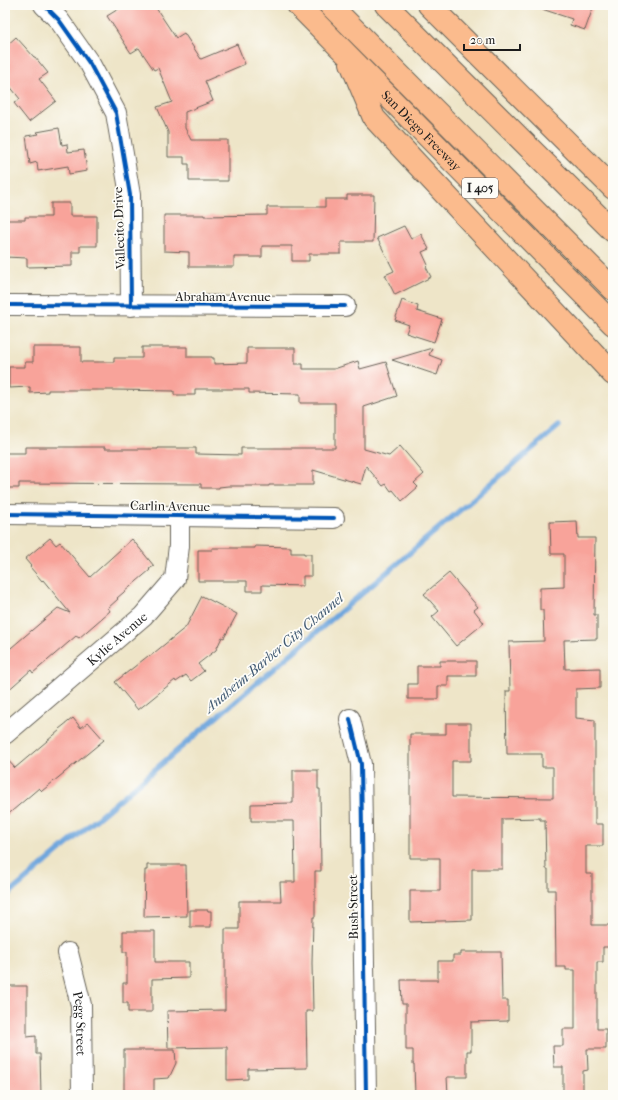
<svg xmlns="http://www.w3.org/2000/svg" width="618" height="1100" font-family="'IM FELL French Canon',serif">
<style>
.lines{fill:none;stroke-linecap:round;stroke-linejoin:round}
.stream{stroke:#6ea6dd;stroke-width:5.5}
.building{fill:#f8a39a}
.street-casing{stroke:#666258;stroke-width:22}
.highway-casing{stroke:#666258;stroke-width:24}
.street{stroke:#fff;stroke-width:20}
.highway{stroke:#fbbb8d;stroke-width:22}
.cycleway-casing{stroke:#fdfcf7;stroke-width:6}
.cycleway{stroke:#0057b8;stroke-width:4}
.labels{text-anchor:middle;dominant-baseline:central;stroke-width:3.5;stroke-linejoin:round;paint-order:stroke}
.shield{fill:#fdfcf7;stroke:#605f5e;stroke-width:1}
.shield-label{font-size:12px;font-weight:bold;fill:#1c1c1c}
.street-label{font-size:13px;fill:#1c1c1c;stroke:#fdfcf7}
.water-label{font-size:14px;font-style:italic;fill:#415a73;stroke:#fdfcf7}
</style>
<rect width="100%" height="100%" fill="#fdfcf7"/>
<filter id="ink" filterUnits="userSpaceOnUse"><feTurbulence type="fractalNoise" baseFrequency=".025" numOctaves="2"/><feDisplacementMap in="SourceGraphic" scale="8" xChannelSelector="R" yChannelSelector="G"/><feConvolveMatrix kernelMatrix="1 2 1 2 8 2 1 2 1" color-interpolation-filters="sRGB"/></filter>
<filter id="wash" filterUnits="userSpaceOnUse"><feTurbulence type="fractalNoise" baseFrequency=".012" numOctaves="4" result="noise"/><feDisplacementMap in="SourceGraphic" scale="16" xChannelSelector="R" yChannelSelector="G"/><feGaussianBlur stdDeviation="0.9" result="paint"/><feColorMatrix in="noise" values="0 0 0 0 0 0 0 0 0 0 0 0 0 0 0 0 0 1.4 0 .05"/><feComposite in="paint" operator="in"/></filter>
<g filter="url(#wash)">
<rect width="100%" height="100%" fill="#eee5c8"/>
<g class="lines">
<!-- stream -->
<path class="stream" d="M5,897l554,-471"/>
</g>
<g id="blocks">
<!-- building -->
<g class="building">
<path d="M125,5h29l22,33 8,-5 17,26 36,-15 8,20 -40,17 8,20 -28,11v16l6,12h37v41h-39v-17h-5v-7h-16v-25l-11,-25 15,-5 -14,-34 -4,2 -15,-22 -8,5 -24,-37z"/>
<path d="M540,5h54l-9,25 -15,-5 2,-6 -33,-11z"/>
<path d="M16,37l18,20h1l13,16 -9,6 17,22 -27,21 -15,-19 6,-4 -15,-19v-33z"/>
<path d="M59,128l3,17 5,-1 1,8 16,-2 3,21 -18,3 -1,-8 -30,5 -1,-9 -7,2 -4,-28 13,-2 -2,-2z"/>
<path d="M347,195h27l-1,47h-32v12h-32v7h-17v-15h-30v11h-28v10h-45v-15l-25,-1v-36h40v1l63,-1v-8h58v-8h22z"/>
<path d="M51,203h19v13h27v30h-17v6h-8v14l-45,1v-9l-22,-1v-37h20v-3h26z"/>
<path d="M404,226l7,13 10,-5 8,15 -7,3 6,13 -2,2 5,10 -36,18 -10,-20 9,-4 -17,-33z"/>
<path d="M402,300l16,6 -1,5 25,8 -8,23 -28,-9 3,-8 -14,-5z"/>
<path d="M33,347h48v15h33v-4h28v-11h45v10h25v1h2v6l33,-1v-15h48v16h8v5h31l24,-8 2,8 26,-7 11,34 -33,11v42l25,7 11,-10 24,28 -10,9 4,4 -16,14 -9,-11 -2,1 -5,-7 -3,2 -17,-20 -5,18 -48,-14v15h-44v1h-41l-9,1v1h-18v-4l-182,-1v5h-14v-35h20v-6h80v2h53v-1h38v6l45,1v-7h94v-45h-35v-9l-51,-1v-4h-54v6h-21v-4l-59,-1h-67v2l-18,1v-6l-21,1v-21h16v-5h8z"/>
<path d="M432,348l-3,7 13,5 -5,15 -45,-15z"/>
<path d="M577,521l1,17h17l-1,77h3v24l-33,1 1,29 35,-1v20l-24,1v29l19,2v104h8v22h-17v28h6v51h21v22h-10v15h-6v67h9v20h-19l1,21 -5,1v24h-20v-28h-9l-1,-21h10v-17h12v-59h-9v-3h-10l-1,-77h-7v-21h-2l-1,-49h-5v-2l-38,1v50h-30v51l-62,2v-31h30v-33h-30v-124h36v-11h25v38h-19v36l101,1v-31h-11v-13h-35l-1,-63h4l-1,-49 35,-1 -1,-31h-3v-22l24,-1v-33h-13l-1,-32z"/>
<path d="M50,538l6,7 4,-3 30,35 42,-38 22,27 -5,3 1,1 -33,28 1,1 -10,9 2,3 -31,27 -3,-2 -43,37 -2,-3 -26,23v-40l53,-45 12,5 -27,-33 -1,1 -12,-14 1,-1 -6,-7z"/>
<path d="M255,546l36,1v6h13v1h7v22h-8v10l-41,-1v6h-15v-10h-49v-31h14v-2h43z"/>
<path d="M449,573l29,34 -4,3 10,13 -28,23 -24,-29 7,-6 -15,-17z"/>
<path d="M202,596l35,18 -13,24 -2,-1 -6,13 -18,14 6,7 -13,10 -5,-6 -10,7 -1,-2 -37,30 -23,-28 33,-26 1,1 37,-30z"/>
<path d="M440,661h36v15h-28v10h-10v13h-30v-15h9v-18h23z"/>
<path d="M73,718l8,10 7,-6 16,18 -62,51 -3,-3 -34,29v-60l10,11 45,-38 -1,-1z"/>
<path d="M293,770h25v19h2l1,82h-6v46h-2l-1,46 1,48h-7l1,57 -59,1v10l-21,1v-33l-59,1 -1,-37 58,-1v-81h14v-28h42l-1,-19h15l-1,-61h-43v-17l42,-1z"/>
<path d="M147,865h39l1,51 -43,1 1,-47h2z"/>
<path d="M190,910h18v1h3v16h-21z"/>
<path d="M123,931h32v31h34v16l-37,1v33h-24v-9h-5v-20h4v-31h-4z"/>
<path d="M461,952h40l1,48h6v21l-37,1v29h-4v26h-20l1,18h-33l-1,-31h-1v-14h-7v-46h-4l-1,-24h37v-19h15v-6h8z"/>
<path d="M5,986h22v51l9,-1v18h4l1,41h-32l-1,-66h-3z"/>
<path d="M124,1050h51l1,13 -7,15 -15,1v16h-30z"/>
</g>
</g>
</g>
<g filter="url(#ink)">
<use href="#blocks" fill-opacity="0" stroke="#666258" stroke-width="1"/>
<g class="lines">
<!-- street casing -->
<g class="street-casing">
<g id="street">
<path d="M44,5l15,15 31,44 26,49 14,82 1,111"/>
<path d="M5,305l340,1"/>
<path d="M5,514l329,4"/>
<path d="M350,719l11,45 5,331"/>
<path id="s1" d="M5,734l138,-118 32,-37 4,-33v-30"/>
<path id="s2" d="M68,953l13,52 1,90"/>
</g>
</g>
<!-- highway casing -->
<g class="highway-casing">
<g id="highway">
<path id="s3" d="M298,5l315,319"/>
<path d="M330,5l283,284"/>
<path d="M386,5l227,226"/>
<path d="M429,5l184,183"/>
<path d="M351,63l23,55 239,256"/>
</g>
</g>
<!-- street -->
<use href="#street" class="street"/>
<!-- highway -->
<use href="#highway" class="highway"/>
<!-- cycleway casing -->
<g class="cycleway-casing">
<g id="cycleway">
<path d="M44,5l15,15 31,44 26,49 14,82 1,111"/>
<path d="M5,305l340,1"/>
<path d="M5,514l329,4"/>
<path d="M350,719l11,45 5,331"/>
</g>
</g>
<!-- cycleway -->
<use href="#cycleway" class="cycleway"/>
</g>
</g>
<g class="labels">
<!-- shield labels -->
<rect class="shield" x="462" y="178" width="36" height="20" rx="3"/>
<g class="shield-label">
<text x="480" y="188">I 405</text>
</g>
<!-- street labels -->
<g class="street-label">
<text stroke="none"><textPath href="#s3" startOffset="176">San Diego Freeway</textPath></text>
<text transform="translate(119 228) rotate(-92)">Vallecito Drive</text>
<text x="223" y="296">Abraham Avenue</text>
<text transform="translate(170 506) rotate(1)">Carlin Avenue</text>
<text stroke="none"><textPath href="#s1" startOffset="147">Kylie Avenue</textPath></text>
<text transform="translate(353 907) rotate(-91)">Bush Street</text>
<text stroke="none"><textPath href="#s2" startOffset="72">Pegg Street</textPath></text>
</g>
<!-- water labels -->
<g class="water-label">
<text transform="translate(274 653) rotate(-40)">Anaheim-Barber City Channel</text>
</g>
</g>
<!-- margin -->
<rect width="618" height="1100" fill="none" stroke="#fdfcf7" stroke-width="20"/>
<!-- scale -->
<path d="M464 44v6h56v-6" fill="none" stroke="#1c1c1c" stroke-width="2"/>
<text x="470" y="44" font-size="12" fill="#1c1c1c" stroke="#fdfcf7" stroke-width="3" paint-order="stroke">20 m</text>
</svg>
